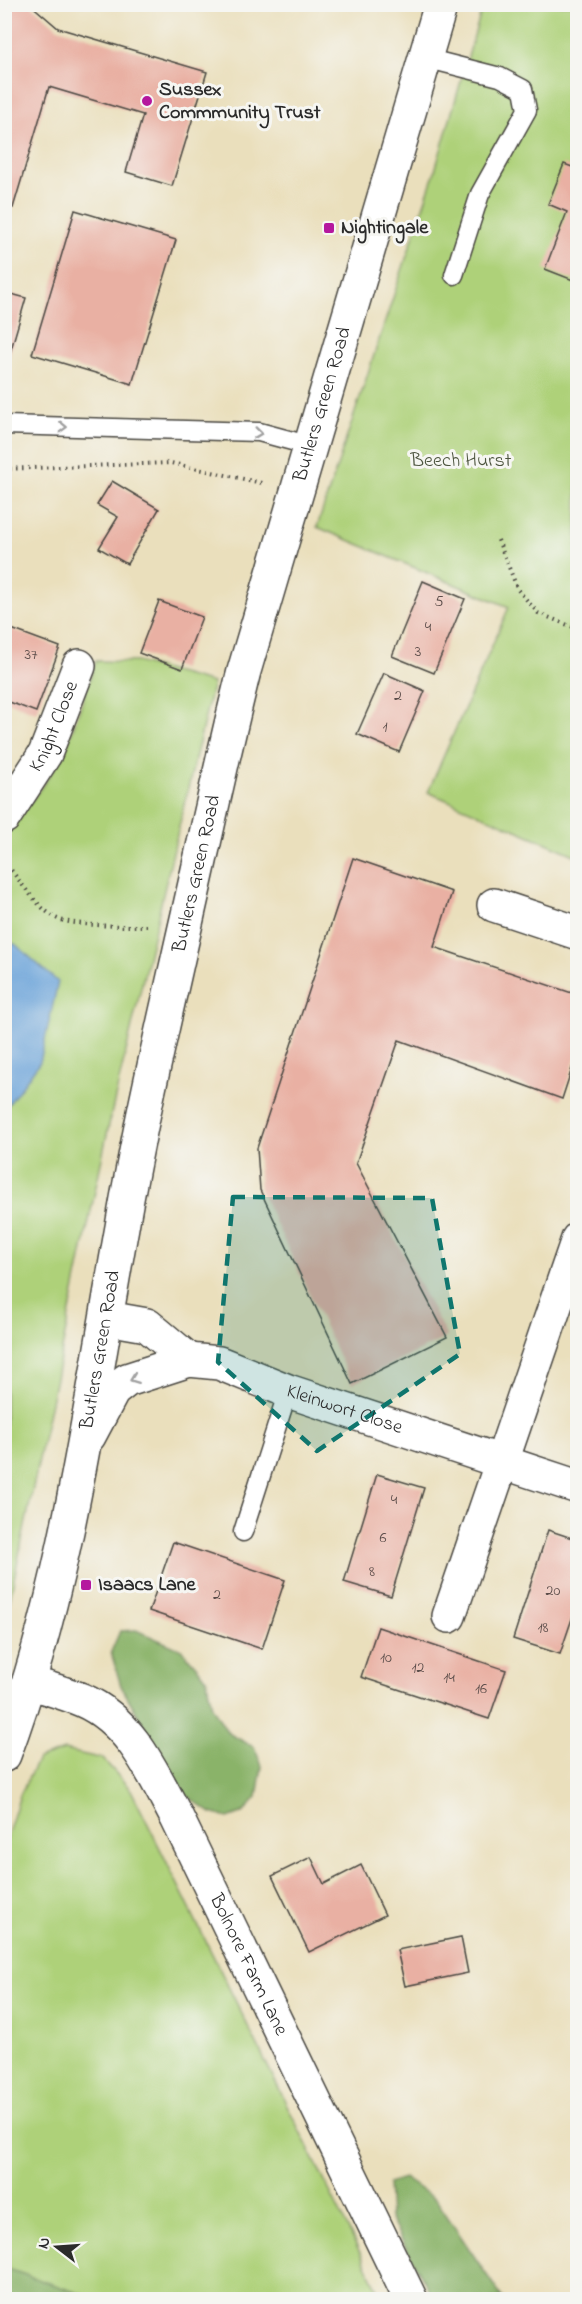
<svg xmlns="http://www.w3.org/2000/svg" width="582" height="2304" font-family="'Indie Flower',sans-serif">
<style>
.green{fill:#aed179;stroke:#6c7e52;stroke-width:1.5}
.forest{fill:#8ab369;stroke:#5a6f4a;stroke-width:1.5}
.water{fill:#6aa3d9;stroke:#4a6782;stroke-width:1.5}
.building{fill:#e9b0a3}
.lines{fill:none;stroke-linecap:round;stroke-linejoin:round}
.service-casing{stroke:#484641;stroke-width:21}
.minor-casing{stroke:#484641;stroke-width:36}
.secondary-casing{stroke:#484641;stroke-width:36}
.path{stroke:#484641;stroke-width:4;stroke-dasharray:1.5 4.5;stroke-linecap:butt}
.service{stroke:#fff;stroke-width:18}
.minor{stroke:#fff;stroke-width:33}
.secondary{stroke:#fff;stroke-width:33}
.oneway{stroke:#a0a0a0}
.marked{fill:#0f766e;fill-opacity:0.2;stroke:#0f766e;stroke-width:4.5;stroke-dasharray:12 8;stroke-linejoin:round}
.poi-dot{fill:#b5179e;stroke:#f6f6f2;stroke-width:2}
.labels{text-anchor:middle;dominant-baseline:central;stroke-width:6;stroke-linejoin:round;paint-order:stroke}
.number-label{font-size:16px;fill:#5a4c49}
.poi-label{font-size:20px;font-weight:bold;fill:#2b2b2b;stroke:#f6f6f2;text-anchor:start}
.street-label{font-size:20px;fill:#2b2b2b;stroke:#f6f6f2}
.park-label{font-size:20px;fill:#4c543e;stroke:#f6f6f2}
</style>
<rect width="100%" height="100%" fill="#f6f6f2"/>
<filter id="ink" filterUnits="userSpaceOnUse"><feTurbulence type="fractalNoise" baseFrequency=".0167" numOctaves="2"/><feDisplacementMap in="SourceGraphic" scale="12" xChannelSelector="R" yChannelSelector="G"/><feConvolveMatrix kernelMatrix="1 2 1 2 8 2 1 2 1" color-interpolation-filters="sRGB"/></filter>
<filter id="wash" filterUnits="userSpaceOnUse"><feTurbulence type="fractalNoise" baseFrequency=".008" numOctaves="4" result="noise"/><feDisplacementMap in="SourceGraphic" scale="24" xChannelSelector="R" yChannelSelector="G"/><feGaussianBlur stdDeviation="1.35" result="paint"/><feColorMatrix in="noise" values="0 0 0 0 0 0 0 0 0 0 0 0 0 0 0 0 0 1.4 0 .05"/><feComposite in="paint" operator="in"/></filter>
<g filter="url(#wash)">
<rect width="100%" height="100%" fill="#eadfbc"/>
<!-- green -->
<g class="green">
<path d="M483,5h94v851l-149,-64 81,-185 -192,-80 117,-353z"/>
<path d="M96,661l41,1 76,21 -102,432 -106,507v-789l9,-7 50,-71z"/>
<path d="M64,1750l39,9 28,31 252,509h-291l-87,-29v-427l15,-48 18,-36z"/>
</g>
<!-- forest -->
<g class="forest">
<path d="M136,1630l46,20 24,27 6,30 16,26 26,14 8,19 -5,31 -13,15 -16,6 -17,-5 -28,-20 -62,-107 -10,-34 9,-21z"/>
<path d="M404,2178l33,23 66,98h-69l-44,-81 -2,-35z"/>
<path d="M4,2268h1l91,31h-91z"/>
</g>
<!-- water -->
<path class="water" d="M5,944h10l43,38 -18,80 -35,47z"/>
<g id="blocks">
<!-- building -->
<g class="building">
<path d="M4,4h26l28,24 149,44 -35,114 -46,-14 17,-57 -94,-28 -36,121 -9,-3z"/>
<path d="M564,164l14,5v113l-33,-13 22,-57 -19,-8z"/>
<path d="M75,210l101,30 -44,144 -100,-30z"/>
<path d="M4,292l22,6 -21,72 -1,-1z"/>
<path d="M112,481l47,28 -32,55 -28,-16 19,-31 -21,-12z"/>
<path d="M423,581l42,18 -31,74 -42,-17z"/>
<path d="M159,601l43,16 -20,52 -43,-16z"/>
<path d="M6,627l54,20 -24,65 -32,-12z"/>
<path d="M384,673l41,18 -26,61 -42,-18z"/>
<path d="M353,858l99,34 -18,55 144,48v55l-16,49 -163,-59 -43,123 91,174 -95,47 -92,-194 -3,-42z"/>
<path d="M377,1474l47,14 -33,108 -47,-14z"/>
<path d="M548,1530l30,10v61l-18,53 -47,-15z"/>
<path d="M173,1542l112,38 -23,69 -113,-38z"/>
<path d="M378,1627l128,43 -17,49 -128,-42z"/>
<path d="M311,1857l13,27 37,-19 24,50 -76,37 -37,-76z"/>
<path d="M461,1937l7,36 -63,13 -8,-36z"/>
</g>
</g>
</g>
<g filter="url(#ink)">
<use href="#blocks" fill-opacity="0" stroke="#484641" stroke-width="1.5"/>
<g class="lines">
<!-- service casing -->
<g class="service-casing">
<g id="service">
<path d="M425,58l75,19 23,12 4,21 -47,84 -26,81"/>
<path d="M4,425l255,7 52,14"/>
<path d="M243,1532l45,-141"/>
</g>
</g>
<!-- minor casing -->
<g class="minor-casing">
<g id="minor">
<path id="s1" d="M4,817l41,-63 34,-88"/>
<path d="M494,905l84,28"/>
<path d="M107,1318l40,7 42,35"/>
<path id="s2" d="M89,1436l24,-45 14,-11 62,-20 30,3 69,28 290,96"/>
<path d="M449,1616l129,-377"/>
<path id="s3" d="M29,1682c17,6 36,11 53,18 49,21 71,73 95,118l234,482"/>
</g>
</g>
<!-- secondary casing -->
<g class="secondary-casing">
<g id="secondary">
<path id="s4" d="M4,1755c63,-168 86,-352 118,-528 17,-99 40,-197 62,-295 20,-87 38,-174 60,-261l197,-667"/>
</g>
</g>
<!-- path -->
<g class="path">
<path d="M4,469l167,-6 91,20"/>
<path d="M498,540l20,50 20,23 40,16"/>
<path d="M4,861c15,18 30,43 50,56 15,10 77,9 97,9"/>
</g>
<!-- service -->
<use href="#service" class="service"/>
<!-- minor -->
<use href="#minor" class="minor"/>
<!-- secondary -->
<use href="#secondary" class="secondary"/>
</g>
<!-- one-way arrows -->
<defs><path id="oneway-chevron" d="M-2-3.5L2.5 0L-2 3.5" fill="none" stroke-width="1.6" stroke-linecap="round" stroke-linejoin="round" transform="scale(1.5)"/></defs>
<g class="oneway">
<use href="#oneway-chevron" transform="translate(63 427) rotate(2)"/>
<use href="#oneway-chevron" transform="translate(258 433) rotate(7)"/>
<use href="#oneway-chevron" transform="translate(134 1379) rotate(159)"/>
</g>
</g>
<!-- marked area -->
<path class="marked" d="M233,1197l199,1 28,156 -143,97 -99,-89z"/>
<!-- markers -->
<g class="poi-dot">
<circle cx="147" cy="101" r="6"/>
<rect x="323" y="222" width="12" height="12" rx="3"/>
<rect x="80" y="1579" width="12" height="12" rx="3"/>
</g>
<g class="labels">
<!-- number labels -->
<g class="number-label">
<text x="439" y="602">5</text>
<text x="428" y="627">4</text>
<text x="418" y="652">3</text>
<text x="31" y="655">37</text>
<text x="398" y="696">2</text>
<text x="385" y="727">1</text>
<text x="394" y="1500">4</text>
<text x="383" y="1538">6</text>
<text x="372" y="1572">8</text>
<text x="553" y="1591">20</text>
<text x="217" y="1595">2</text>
<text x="543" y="1628">18</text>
<text x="386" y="1658">10</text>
<text x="418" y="1668">12</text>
<text x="449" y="1678">14</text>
<text x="481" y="1689">16</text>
</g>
<!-- poi labels -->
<g class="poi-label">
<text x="159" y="90">Sussex<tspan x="159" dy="23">Commmunity Trust</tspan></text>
<text x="341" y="228">Nightingale</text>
<text x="98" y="1585">Isaacs Lane</text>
</g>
<!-- street labels -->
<g class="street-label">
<text stroke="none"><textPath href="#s4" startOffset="1389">Butlers Green Road</textPath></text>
<text stroke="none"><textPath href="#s1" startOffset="104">Knight Close</textPath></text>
<text stroke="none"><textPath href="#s4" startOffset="903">Butlers Green Road</textPath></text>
<text stroke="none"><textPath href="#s4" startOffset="417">Butlers Green Road</textPath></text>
<text stroke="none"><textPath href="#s2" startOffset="298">Kleinwort Close</textPath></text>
<text stroke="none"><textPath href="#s3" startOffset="374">Bolnore Farm Lane</textPath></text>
</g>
<!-- park labels -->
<g class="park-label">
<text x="461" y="461">Beech Hurst</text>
</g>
</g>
<!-- margin -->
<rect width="582" height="2304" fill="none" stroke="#f6f6f2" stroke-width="24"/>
<!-- north arrow -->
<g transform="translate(57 2247) rotate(287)" stroke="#f6f6f2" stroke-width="4.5" paint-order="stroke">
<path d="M0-4.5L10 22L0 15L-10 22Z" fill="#2b2b2b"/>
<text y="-9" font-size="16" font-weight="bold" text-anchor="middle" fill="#2b2b2b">N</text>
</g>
</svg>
